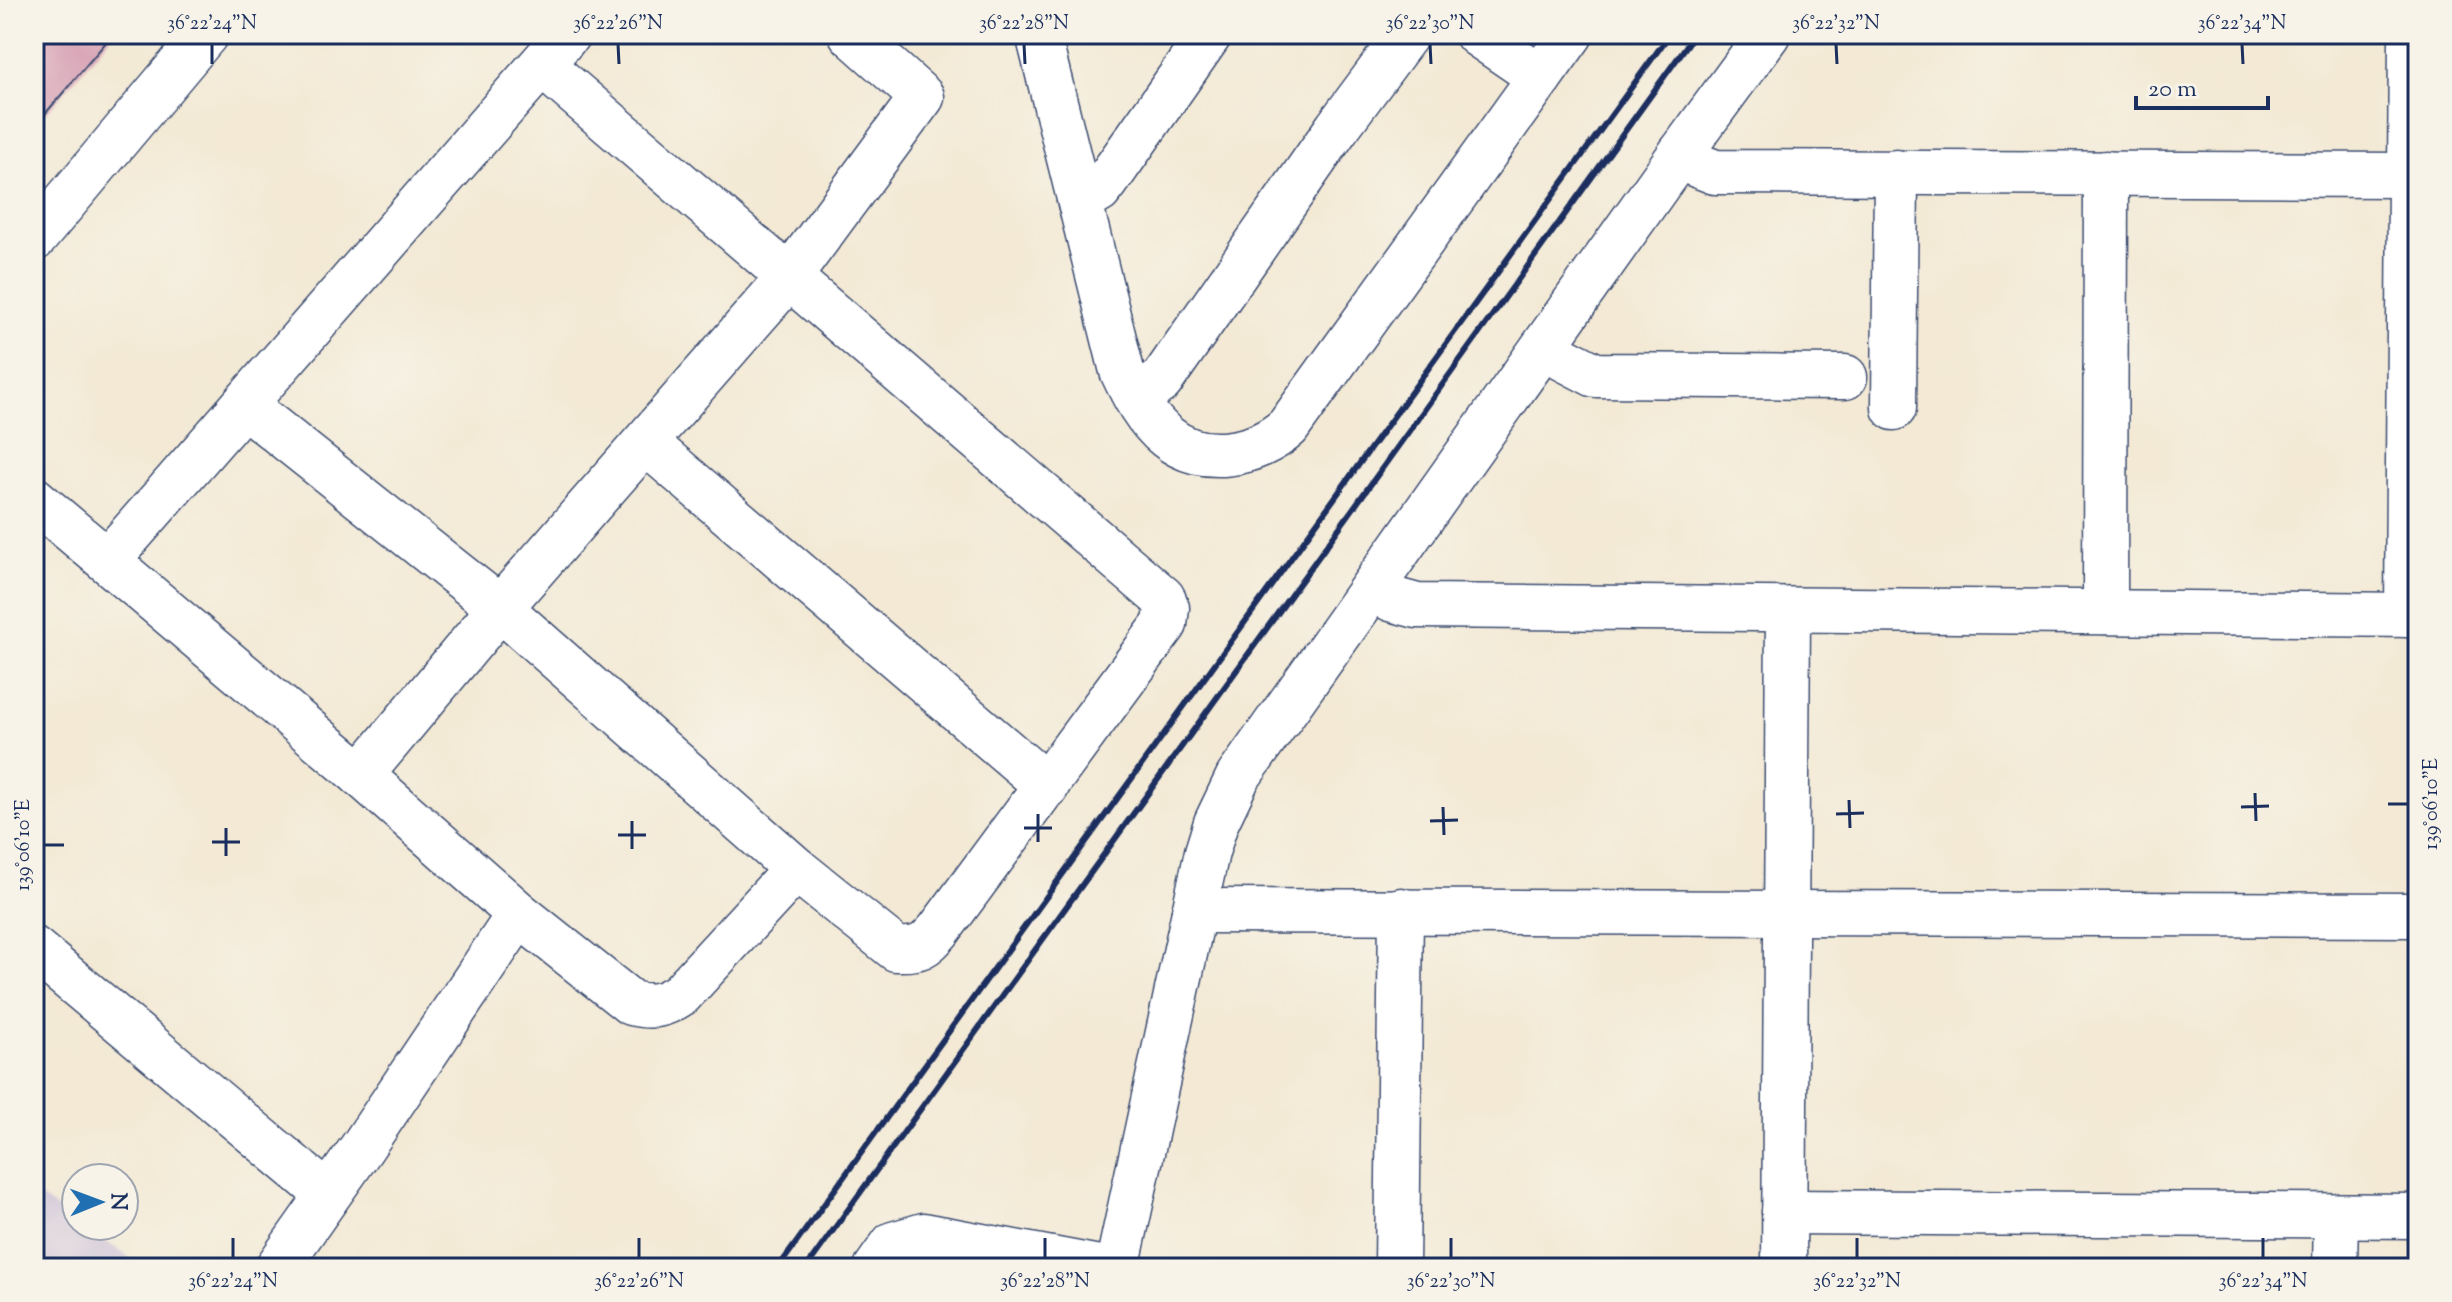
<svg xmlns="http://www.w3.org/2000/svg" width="2452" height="1302" font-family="'Sorts Mill Goudy',serif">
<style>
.industrial{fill:#cabfd6}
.building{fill:#d7a2b5}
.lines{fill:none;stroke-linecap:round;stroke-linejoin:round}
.minor-casing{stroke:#3b4b70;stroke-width:47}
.minor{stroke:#fff;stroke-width:44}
.rail{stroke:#1b2f5e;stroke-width:6}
.ticks{fill:none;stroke:#1b2f5e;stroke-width:3}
.neatline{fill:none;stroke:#1b2f5e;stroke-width:3}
.ticks-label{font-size:20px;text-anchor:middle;fill:#1b2f5e}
</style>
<rect width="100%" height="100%" fill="#f7f3e8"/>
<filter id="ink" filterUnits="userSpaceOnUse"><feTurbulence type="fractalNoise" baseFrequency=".0125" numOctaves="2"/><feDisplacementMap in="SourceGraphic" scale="16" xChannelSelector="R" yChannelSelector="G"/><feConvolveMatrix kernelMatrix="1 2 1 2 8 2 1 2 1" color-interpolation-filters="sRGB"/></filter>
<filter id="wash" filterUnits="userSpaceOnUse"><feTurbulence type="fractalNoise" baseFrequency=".006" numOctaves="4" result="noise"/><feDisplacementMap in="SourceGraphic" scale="32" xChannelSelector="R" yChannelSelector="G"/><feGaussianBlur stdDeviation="1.8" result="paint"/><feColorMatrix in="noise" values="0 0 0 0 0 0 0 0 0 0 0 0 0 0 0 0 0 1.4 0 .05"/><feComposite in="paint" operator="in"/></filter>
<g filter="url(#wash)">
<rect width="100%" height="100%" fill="#f3e9d4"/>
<!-- industrial -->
<path class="industrial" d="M34,1193l42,28v5h7l62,42h-111z"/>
<g id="blocks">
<!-- building -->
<path class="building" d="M34,34h79l-79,93z"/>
</g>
</g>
<g filter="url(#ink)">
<use href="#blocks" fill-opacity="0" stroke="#3b4b70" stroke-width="2"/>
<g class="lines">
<!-- minor casing -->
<g class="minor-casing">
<g id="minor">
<path d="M1038,34l84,337c11,24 24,49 45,66 35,29 90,18 121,-10l283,-393"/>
<path d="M1477,34l63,43"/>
<path d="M1680,154l14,10 21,8 696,3"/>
<path d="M1080,202l19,-11 8,-10 103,-147"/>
<path d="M34,239l172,-205"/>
<path d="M1543,348l52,27 250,2"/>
<path d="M1136,398l25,-17 176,-253 70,-94"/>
<path d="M244,405l256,203 296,261 100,80c24,1 28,-2 43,-19l226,-306 2,-16 -4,-10 -621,-533"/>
<path d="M1894,408l2,-236"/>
<path d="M646,443l401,343"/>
<path d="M34,499l327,276 158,139 112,89c21,5 32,3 50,-9l115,-125"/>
<path d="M108,560l460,-526"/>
<path d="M1373,587l18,12 26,7 1001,9"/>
<path d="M2105,612l1,-439"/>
<path d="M2407,615l4,-581"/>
<path d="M361,775l139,-167 290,-332 132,-179 -71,-63"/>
<path d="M1194,911l1224,4"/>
<path d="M34,949l294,246"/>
<path d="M1784,1212l634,4"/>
<path d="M277,1268l86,-122 156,-232"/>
<path d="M876,1268l17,-24 31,-9 176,33"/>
<path d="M1117,1268l90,-416 9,-29 22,-46 442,-623 88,-120"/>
<path d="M1397,1268l4,-358"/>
<path d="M1784,1268l4,-658"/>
<path d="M2335,1268l1,-52"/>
</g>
</g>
<!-- minor -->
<use href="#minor" class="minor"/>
<!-- rail -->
<g class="rail">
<path d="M778,1268l892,-1234"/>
<path d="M806,1268l889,-1234"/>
</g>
</g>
</g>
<!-- ticks -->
<path class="ticks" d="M212,44v20M618,44l1,20M1024,44l1,20M1430,44l1,20M1836,44l1,20M2242,44l1,20M2255,793l1,28M1849,800l1,28M2388,804h20M1443,807l1,28M2241,807l28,-1M1038,814v28M1836,814l28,-1M632,821v28M1430,821l28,-1M226,828v28M1024,828h28M618,835h28M212,842h28M44,845h20M233,1238v20M639,1238v20M1045,1238v20M1451,1238v20M1857,1238v20M2263,1238v20"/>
<!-- margin -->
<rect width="2452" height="1302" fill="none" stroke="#f7f3e8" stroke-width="88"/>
<!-- north arrow -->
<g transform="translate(100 1202) rotate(89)"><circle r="38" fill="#f7f3e8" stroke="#9fa5b1" stroke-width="2"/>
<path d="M0-6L14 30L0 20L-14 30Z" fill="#1f6fb2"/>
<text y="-12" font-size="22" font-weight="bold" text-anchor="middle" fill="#1b2f5e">N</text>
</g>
<!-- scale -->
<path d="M2136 96v12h132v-12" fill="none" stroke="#1b2f5e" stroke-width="4"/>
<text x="2148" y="96" font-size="24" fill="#1b2f5e" stroke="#f7f3e8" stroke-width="6" paint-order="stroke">20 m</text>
<rect x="44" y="44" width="2364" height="1214" class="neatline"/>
<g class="ticks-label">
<text x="212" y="29">36°22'24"N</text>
<text x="618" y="29">36°22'26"N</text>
<text x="1024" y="29">36°22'28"N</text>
<text x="1430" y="29">36°22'30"N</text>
<text x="1836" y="29">36°22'32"N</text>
<text x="2242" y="29">36°22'34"N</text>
<text transform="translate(2430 804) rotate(-90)" y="7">139°06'10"E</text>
<text transform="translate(22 845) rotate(-90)" y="7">139°06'10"E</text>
<text x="233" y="1287">36°22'24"N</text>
<text x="639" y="1287">36°22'26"N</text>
<text x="1045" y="1287">36°22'28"N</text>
<text x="1451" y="1287">36°22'30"N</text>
<text x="1857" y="1287">36°22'32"N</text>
<text x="2263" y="1287">36°22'34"N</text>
</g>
</svg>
